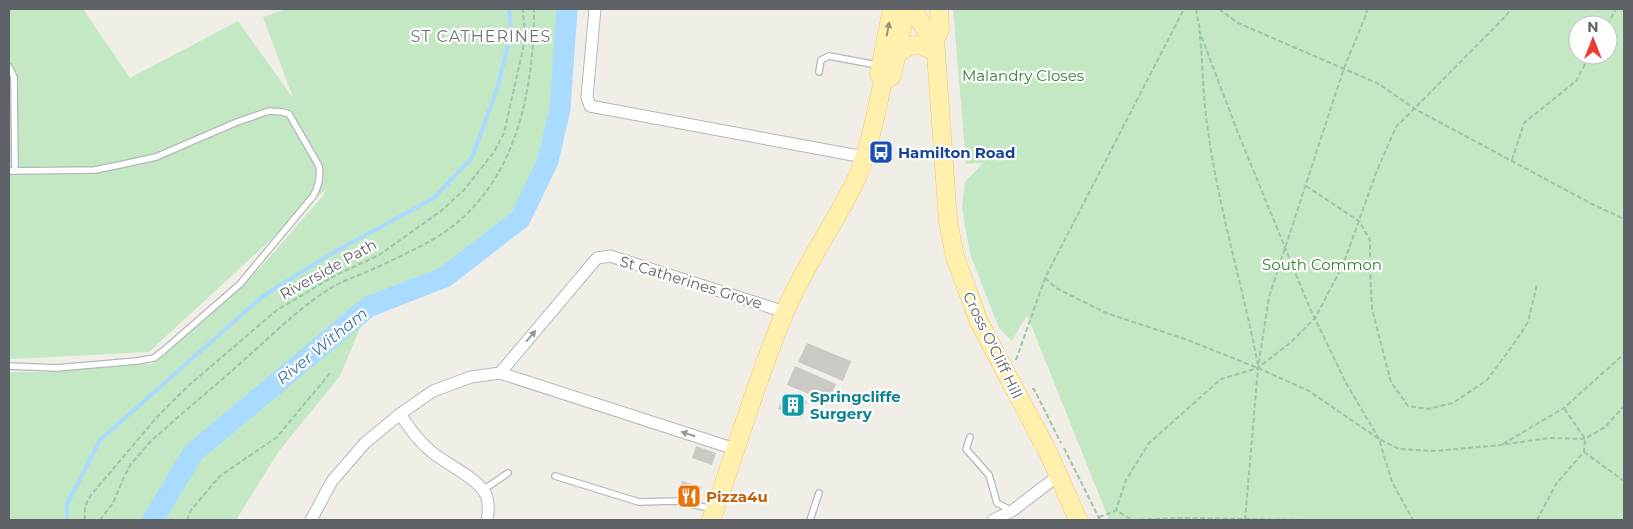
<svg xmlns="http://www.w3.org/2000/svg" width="1633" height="529" font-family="Montserrat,sans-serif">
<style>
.green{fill:#c4e8c4;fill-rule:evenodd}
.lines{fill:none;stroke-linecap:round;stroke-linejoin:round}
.stream{stroke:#a8dbff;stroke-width:4}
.river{stroke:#a8dbff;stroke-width:21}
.building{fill:#ccc9c4}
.lane-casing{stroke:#b4b7bb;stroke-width:8}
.street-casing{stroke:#b4b7bb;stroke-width:13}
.primary-casing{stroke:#f2c55e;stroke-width:19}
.path{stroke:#9bc7a7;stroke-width:2;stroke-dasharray:5 2.5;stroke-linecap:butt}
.lane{stroke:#fff;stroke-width:5.5}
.street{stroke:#fff;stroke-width:11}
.primary{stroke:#fff0ad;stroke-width:18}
.oneway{fill:#969480}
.oneway2{fill:#96999c}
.labels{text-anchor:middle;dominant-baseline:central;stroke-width:4.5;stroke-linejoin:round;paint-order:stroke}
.park-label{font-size:15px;fill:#338135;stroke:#fff}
.transit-label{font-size:15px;font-weight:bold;fill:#164399;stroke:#fff;text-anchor:start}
.street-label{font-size:15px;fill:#5e6267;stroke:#fff}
.culture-label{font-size:15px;font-weight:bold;fill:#0d838f;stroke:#fff;text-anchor:start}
.food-label{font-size:15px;font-weight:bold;fill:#c56008;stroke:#fff;text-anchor:start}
.neighbourhood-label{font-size:16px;letter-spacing:1px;fill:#6f7479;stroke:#fff}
.water-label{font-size:16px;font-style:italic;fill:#4076aa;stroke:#fff}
</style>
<rect width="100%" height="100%" fill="#f0eee7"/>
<!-- green -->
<g class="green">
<path d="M9,9h74l47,69 108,-57 55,77 -30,-81 23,-8h281l-7,100 -12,52 -28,58 -75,58 -76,30 -29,69 -61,75 -43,69h-227v-148h31l112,-8 106,-94 64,-73 5,-9 -178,164 -140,7z"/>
<path d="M953,9h671v511h-515l-82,-205 -15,26 -13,-13 -29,-74 -8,-46 3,-26 18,-19 -17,1zM1578,25h30v30h-30z"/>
</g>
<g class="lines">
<!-- stream -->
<path class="stream" d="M67,520v-16l33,-64 163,-144 66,-41 105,-57 38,-40 26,-72 13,-55 -2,-22"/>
<!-- river -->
<path class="river" d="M153,520l40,-67 175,-146 77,-30 75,-58 28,-58 12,-52 7,-100"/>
</g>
<!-- building -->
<g class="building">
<path d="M807,343l44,18 -8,20 -45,-19z"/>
<path d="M795,366l41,18 -8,18 -41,-17z"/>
<path d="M785,393l22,8 -6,17 -23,-9z"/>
<path d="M696,446l20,7 -4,12 -20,-7z"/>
<path d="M682,481l20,6 -5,15 -19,-6z"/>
</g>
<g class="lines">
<!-- lane casing -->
<g class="lane-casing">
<g id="lane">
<path d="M9,67l5,10 1,94"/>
<path d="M819,72l2,-12 8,-4 48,9"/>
<path d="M9,171l86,-1 29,-6 32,-7 81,-35 32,-11 13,1 7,2 30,52c2,11 0,19 -5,29l-74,89 -77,67 -9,7 -17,3 -81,7 -47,-2"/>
<path d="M970,437l-4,12 23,26 8,28 15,8"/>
<path d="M555,476l84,26 38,-1 36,8"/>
<path d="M483,490l25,-17"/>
<path d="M810,520l9,-27"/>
</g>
</g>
<!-- street casing -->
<g class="street-casing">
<g id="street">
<path d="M595,9l-8,88 3,9 263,49h12"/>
<path d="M500,373l97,-115 13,-2 175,56"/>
<path d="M400,414c10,15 19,28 33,39 14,11 41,24 50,37 7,9 6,20 4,30"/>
<path d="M311,520l21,-39 33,-38 35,-29 33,-23 38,-14 29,-4 235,76"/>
<path d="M993,520l19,-9 47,-36"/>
</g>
</g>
<!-- primary casing -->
<g class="primary-casing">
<g id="primary">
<path d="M913,9l16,27 6,3"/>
<path d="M935,39l13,182 7,36 24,65 70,132 29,66"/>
<path d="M935,39l5,-9 -1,-21"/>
<path d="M898,53c16,-11 22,-10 38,0"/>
<path d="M883,82l9,-6 14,-67"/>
<path d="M883,82l-4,-8 13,-65"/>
<path d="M711,520c25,-68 45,-139 73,-206 19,-46 48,-86 70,-130 15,-32 21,-68 29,-102"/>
</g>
</g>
<!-- path -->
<g class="path">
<path d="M1196,9l4,22"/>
<path d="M1219,9l19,14 141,61 36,25 177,95 32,15"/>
<path d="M1607,25l9,-16"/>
<path d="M1199,30l39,103 71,173 36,75 34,58 13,43 21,38"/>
<path d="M1200,36c3,31 3,64 8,95 11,79 35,156 50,234"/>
<path d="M1512,160l12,-37 52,-42 14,-26"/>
<path d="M1306,186l53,35 11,19v29l2,40 19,73 17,24 20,3 25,-6 34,-23 26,-35 15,-23 9,-38"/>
<path d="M1045,278l11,10 50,25 79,26 73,29 51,23 70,48 20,10 36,2 66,-6 48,-7 36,1 20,-12 19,-21"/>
<path d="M1016,360l29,-82 139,-269"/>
<path d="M1032,389h2l27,54"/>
<path d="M1503,444l61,-36 60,-54"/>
<path d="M1064,448l36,72"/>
<path d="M1584,452l40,29"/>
<path d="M1099,517l16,-6"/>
<path d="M85,520c-1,-10 0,-16 6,-25l66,-78 31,-31 89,-76 59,-35 43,-20 62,-44 23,-21 30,-38 10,-19 19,-84 2,-14 -2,-26"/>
<path d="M100,520l13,-17 11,-26 7,-13 20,-23c31,-28 63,-54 94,-82 26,-23 52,-49 81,-68 12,-8 25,-13 38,-18 23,-10 46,-21 68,-33 82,-47 102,-144 102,-231"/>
<path d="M187,520l4,-10 29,-34 57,-39 54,-65"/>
<path d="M1245,520l13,-152 11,-71 75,-229 22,-53 1,-6"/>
<path d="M1310,520l-129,-2 -49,2 -16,-10 10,-30 23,-37 72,-64 37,-11 33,-26 24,-24 28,-53 33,-92 20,-46 101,-102 15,-16"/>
<path d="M1537,520l19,-36 28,-32 1,-13 -21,-31"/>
</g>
<!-- lane -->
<use href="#lane" class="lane"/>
<!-- street -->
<use href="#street" class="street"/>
<!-- primary -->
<use href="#primary" class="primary"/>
</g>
<!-- one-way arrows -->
<defs><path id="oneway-solid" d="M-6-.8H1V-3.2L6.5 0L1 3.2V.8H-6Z" transform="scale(1.25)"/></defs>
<use class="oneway" href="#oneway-solid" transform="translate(888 29) rotate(-79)"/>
<g class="oneway2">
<use href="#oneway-solid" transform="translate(531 336) rotate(-49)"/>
<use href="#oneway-solid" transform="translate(688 434) rotate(-162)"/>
</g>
<!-- icons -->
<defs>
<g id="bus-square" transform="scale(1.25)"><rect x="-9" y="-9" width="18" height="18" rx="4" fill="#1a4fb4" stroke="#fff"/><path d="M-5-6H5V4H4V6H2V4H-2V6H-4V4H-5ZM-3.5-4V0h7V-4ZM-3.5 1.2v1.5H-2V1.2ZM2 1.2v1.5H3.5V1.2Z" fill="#fff"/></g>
<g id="building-square" transform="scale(1.25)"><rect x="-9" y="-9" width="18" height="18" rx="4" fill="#0f9aa8" stroke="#fff"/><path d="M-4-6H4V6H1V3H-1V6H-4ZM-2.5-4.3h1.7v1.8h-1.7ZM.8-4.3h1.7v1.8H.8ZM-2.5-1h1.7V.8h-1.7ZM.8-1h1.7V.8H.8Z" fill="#fff"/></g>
<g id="restaurant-square" transform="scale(1.25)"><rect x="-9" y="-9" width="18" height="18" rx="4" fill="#e8710a" stroke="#fff"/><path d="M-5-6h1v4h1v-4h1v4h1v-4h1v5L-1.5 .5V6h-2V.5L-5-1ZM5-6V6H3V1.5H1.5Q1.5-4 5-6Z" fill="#fff"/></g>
</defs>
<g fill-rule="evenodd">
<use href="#bus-square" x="881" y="152"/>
<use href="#building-square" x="793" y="405"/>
<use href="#restaurant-square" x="689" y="496"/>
</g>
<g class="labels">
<!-- park labels -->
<g class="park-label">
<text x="1023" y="75">Malandry Closes</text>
<text x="1322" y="264">South Common</text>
</g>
<!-- transit labels -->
<g class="transit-label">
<text x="898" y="152">Hamilton Road</text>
</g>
<!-- street labels -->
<g class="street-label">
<text transform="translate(328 269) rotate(-29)">Riverside Path</text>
<text transform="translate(691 282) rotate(17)">St Catherines Grove</text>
<text transform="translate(993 345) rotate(64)">Cross O'Cliff Hill</text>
</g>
<!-- culture labels -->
<g class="culture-label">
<text x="810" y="396">Springcliffe<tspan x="810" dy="17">Surgery</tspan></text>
</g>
<!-- food labels -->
<g class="food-label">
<text x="706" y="496">Pizza4u</text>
</g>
<!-- neighbourhood labels -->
<g class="neighbourhood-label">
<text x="481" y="36">ST CATHERINES</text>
</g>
<!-- water labels -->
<g class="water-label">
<text transform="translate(322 346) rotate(-39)">River Witham</text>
</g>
</g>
<!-- border -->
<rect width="1633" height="529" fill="none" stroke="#5e6267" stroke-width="20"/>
<!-- north arrow -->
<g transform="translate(1593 40)"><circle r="24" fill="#ffffff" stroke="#bfc0c2"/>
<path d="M0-4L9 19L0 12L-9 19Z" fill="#ea3d33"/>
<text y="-8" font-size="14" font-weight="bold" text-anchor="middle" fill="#5e6267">N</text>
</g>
</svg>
